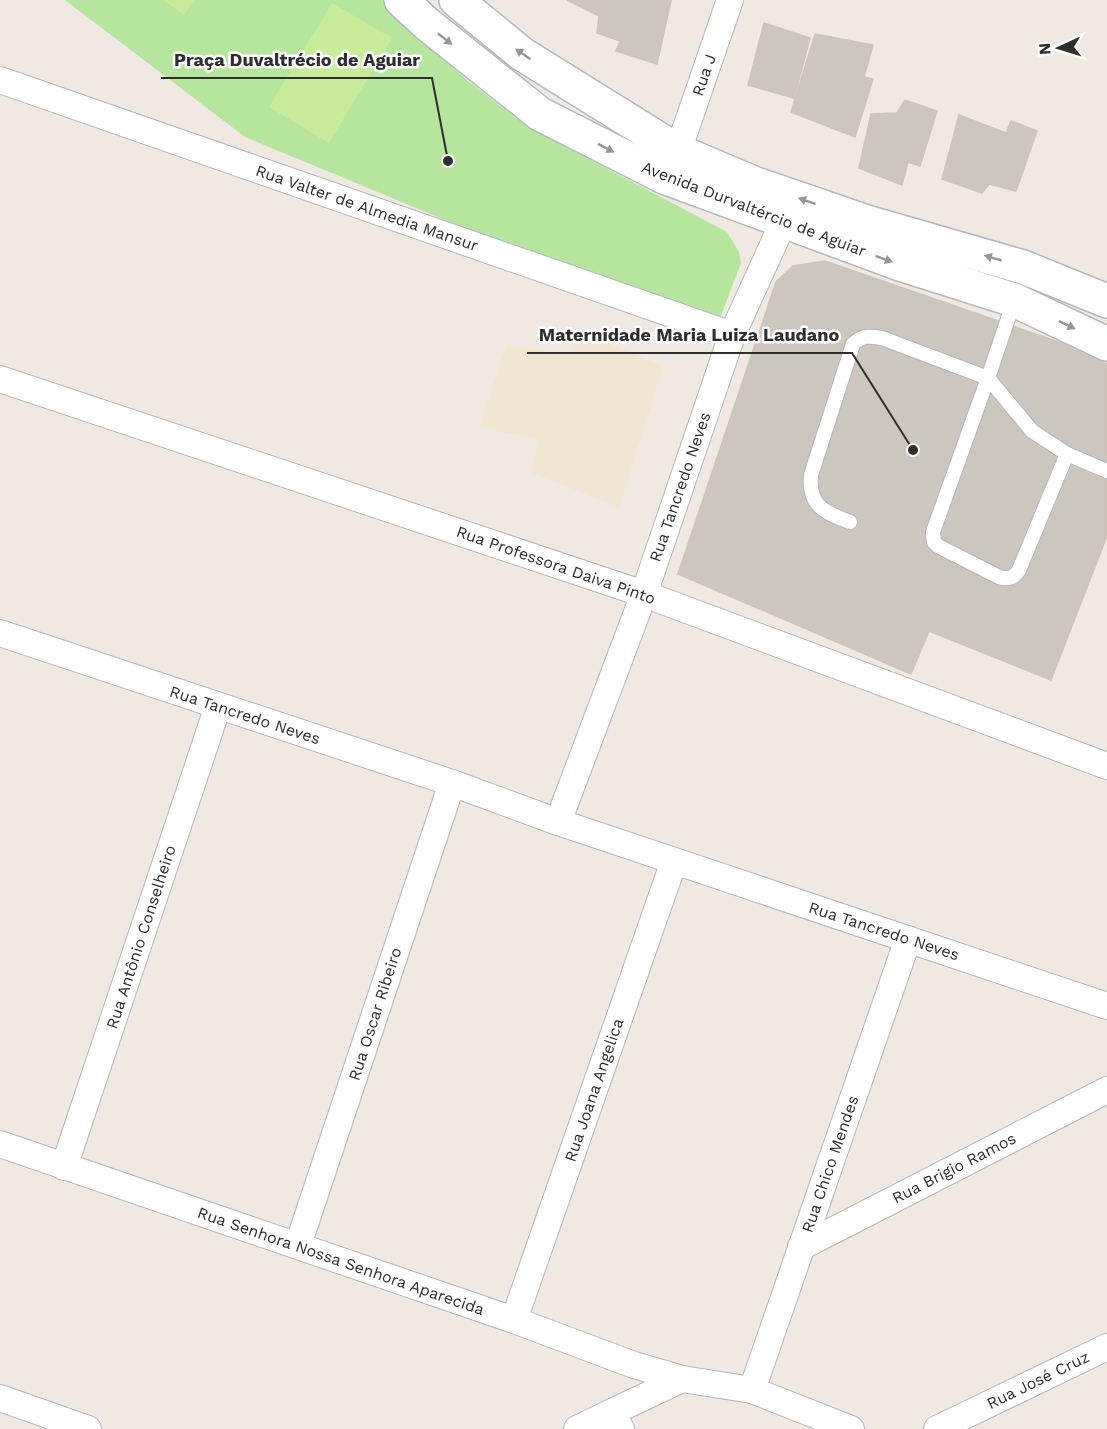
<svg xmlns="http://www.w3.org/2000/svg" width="1107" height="1429" font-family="'Work Sans',sans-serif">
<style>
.education{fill:#f0e6d1}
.green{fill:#b6e59e}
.pitch{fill:#c9ec9a}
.building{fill:#cbc7bf;stroke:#cbc5ba;stroke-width:1.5}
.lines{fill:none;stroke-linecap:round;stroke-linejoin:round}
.service-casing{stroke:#b4b7c1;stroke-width:16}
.minor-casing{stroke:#b4b7c1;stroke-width:28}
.tertiary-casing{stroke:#b4b7c1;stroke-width:36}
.service{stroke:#fff;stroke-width:14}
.minor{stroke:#fff;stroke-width:26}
.tertiary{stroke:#fff;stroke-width:33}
.oneway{fill:#969696}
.labels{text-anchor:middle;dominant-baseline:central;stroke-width:5;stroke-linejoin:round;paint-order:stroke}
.street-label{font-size:16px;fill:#2e2e2e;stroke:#fff}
.leader{fill:none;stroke:#2e2e2e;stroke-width:2}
.callout-dot{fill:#2e2e2e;stroke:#fff;stroke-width:2}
.callout-label{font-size:18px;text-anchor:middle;font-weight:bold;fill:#2e2e2e;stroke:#fff;stroke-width:5;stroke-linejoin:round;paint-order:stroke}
</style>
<rect width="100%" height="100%" fill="#efe9e1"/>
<!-- education -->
<path class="education" d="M579,331l84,35 -44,141 -87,-34 6,-33 -58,-13 27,-82 64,10z"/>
<!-- green -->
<path class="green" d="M65,0h317l85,80 49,38 33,20 178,94 12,20 2,11 -21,55 -258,-91 -217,-90z"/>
<!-- pitch -->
<g class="pitch">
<path d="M163,0h31l-10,15z"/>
<path d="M332,3l60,35 -63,105 -60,-36z"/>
</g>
<!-- building -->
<g class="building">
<path d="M567,0h104l-14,64 -41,-13 4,-10 -23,-8 2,-17z"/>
<path d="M764,23l46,15 -16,60 -46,-13z"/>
<path d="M815,34l58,11 -9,32 9,2 -18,58 -64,-25z"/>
<path d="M905,100l32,11 -17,55 -12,-4 -6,23 -43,-17 12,-54 26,-1z"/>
<path d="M959,115l47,18 5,-12 26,10 -21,60 -27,-7 -7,9 -40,-14z"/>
<path d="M825,261l254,88 28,15v172l-56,144 -122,-49 -18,43 -233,-100 98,-292 17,-16z"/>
</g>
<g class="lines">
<!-- service casing -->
<g class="service-casing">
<g id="service">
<path d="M1015,298l-27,80 44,53 35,23 40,17"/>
<path d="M850,522c-26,-10 -42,-16 -39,-47l42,-131c10,-9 16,-8 29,-6l106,40 -55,154 1,10 4,4 61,31c9,3 15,1 20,-7l48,-116"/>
</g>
</g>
<!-- minor casing -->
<g class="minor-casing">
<g id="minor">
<path d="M0,80l732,255"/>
<path d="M678,151l52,-151"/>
<path d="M783,223l-51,112 -88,259 -86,228 549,184"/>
<path d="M0,379l644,215 463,172"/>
<path d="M0,633l452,150 106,39"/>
<path d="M0,1144l514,176 120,45 48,14"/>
<path d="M64,1167l154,-461"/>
<path d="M298,1245l154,-462"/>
<path d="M801,1247l306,-157"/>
<path d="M514,1320l160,-459"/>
<path d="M752,1390l156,-451"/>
<path d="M0,1398l88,31"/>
<path d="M577,1429l35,-17"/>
<path d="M621,1429l-9,-17 70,-33 70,11 99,39"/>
<path d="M937,1429l170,-82"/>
</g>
</g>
<!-- tertiary casing -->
<g class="tertiary-casing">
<g id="tertiary">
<path d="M401,0l26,24 113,90 124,63 236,87 114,36 93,44"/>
<path d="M456,0l66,54 156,97 78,33 111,38 156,45 84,34"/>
</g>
</g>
<!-- service -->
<use href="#service" class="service"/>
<!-- minor -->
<use href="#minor" class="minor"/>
<!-- tertiary -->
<use href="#tertiary" class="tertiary"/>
</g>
<!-- one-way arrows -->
<defs><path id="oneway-solid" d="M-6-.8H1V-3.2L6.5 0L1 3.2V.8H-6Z" transform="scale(1.5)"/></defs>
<g class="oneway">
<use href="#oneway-solid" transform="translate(445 39) rotate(38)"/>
<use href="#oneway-solid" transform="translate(523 54) rotate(-145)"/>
<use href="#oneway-solid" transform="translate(606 148) rotate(27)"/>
<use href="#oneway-solid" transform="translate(807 201) rotate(-161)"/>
<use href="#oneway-solid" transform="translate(993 258) rotate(-164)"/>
<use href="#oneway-solid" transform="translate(884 259) rotate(20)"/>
<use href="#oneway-solid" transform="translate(1067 325) rotate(26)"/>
</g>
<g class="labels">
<!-- street labels -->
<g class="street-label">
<text transform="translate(704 75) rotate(-71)">Rua J</text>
<text transform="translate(367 208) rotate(19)">Rua Valter de Almedia Mansur</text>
<text transform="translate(754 209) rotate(21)">Avenida Durvaltércio de Aguiar</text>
<text transform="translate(680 487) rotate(-71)">Rua Tancredo Neves</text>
<text transform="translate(556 565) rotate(19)">Rua Professora Daiva Pinto</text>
<text transform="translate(245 715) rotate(18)">Rua Tancredo Neves</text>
<text transform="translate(884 931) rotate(18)">Rua Tancredo Neves</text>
<text transform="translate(141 937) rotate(-72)">Rua Antônio Conselheiro</text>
<text transform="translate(375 1014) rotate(-72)">Rua Oscar Ribeiro</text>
<text transform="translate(594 1090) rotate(-71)">Rua Joana Angelica</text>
<text transform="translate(830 1164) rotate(-71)">Rua Chico Mendes</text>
<text transform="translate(954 1168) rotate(-27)">Rua Brigio Ramos</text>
<text transform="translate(341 1261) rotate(19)">Rua Senhora Nossa Senhora Aparecida</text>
<text transform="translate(1038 1380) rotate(-26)">Rua José Cruz</text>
</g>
</g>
<!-- callouts -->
<path class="leader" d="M448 161L432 78H161M913 450L852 353H527"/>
<g class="callout-dot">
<circle cx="448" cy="161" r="6"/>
<circle cx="913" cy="450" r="6"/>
</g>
<g class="callout-label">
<text x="297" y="66">Praça Duvaltrécio de Aguiar</text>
<text x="689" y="341">Maternidade Maria Luiza Laudano</text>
</g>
<!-- north arrow -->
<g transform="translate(1059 48) rotate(266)" stroke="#ffffff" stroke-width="4.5" paint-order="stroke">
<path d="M0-4.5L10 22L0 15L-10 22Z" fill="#2e2e2e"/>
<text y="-9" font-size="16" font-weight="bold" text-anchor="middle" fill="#2e2e2e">N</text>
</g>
</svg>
